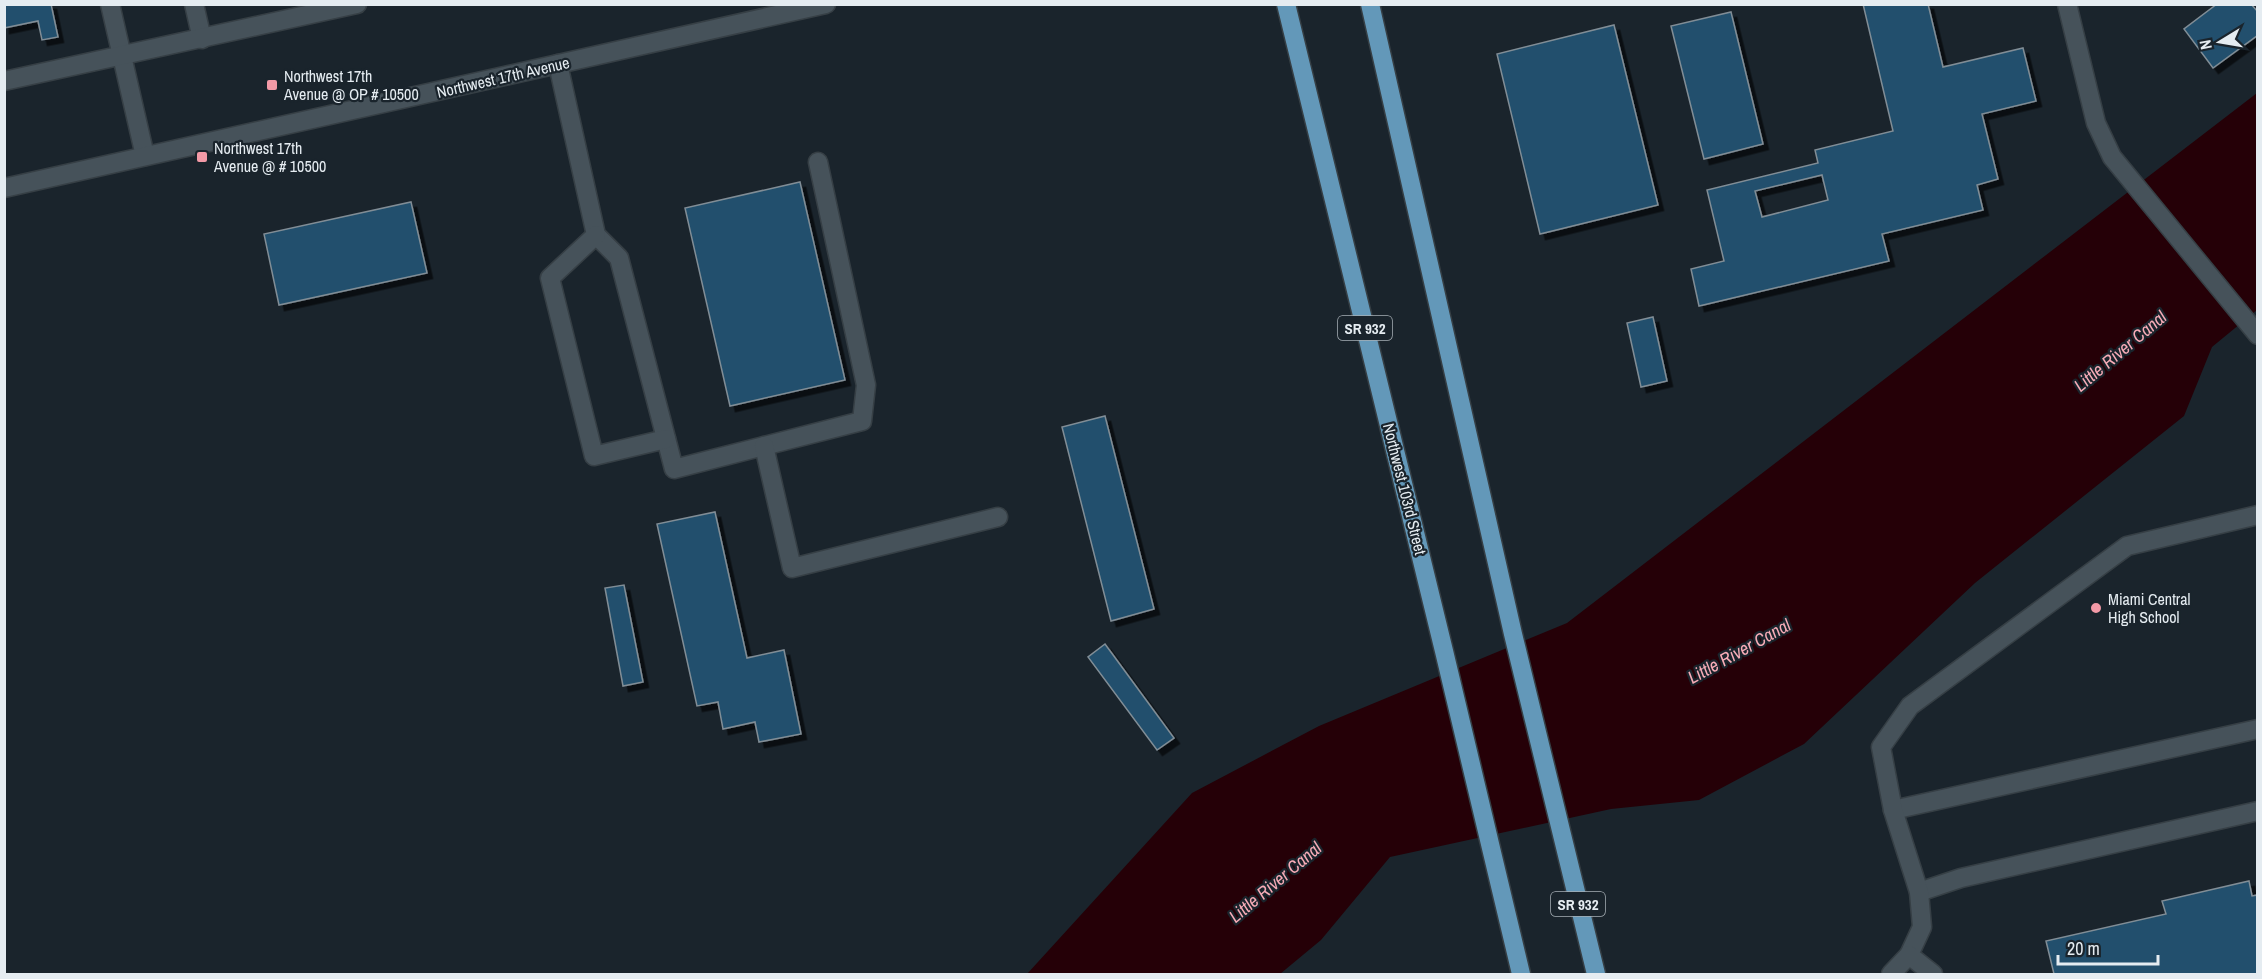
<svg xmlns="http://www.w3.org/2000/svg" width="2262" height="979" font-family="'Archivo Narrow',sans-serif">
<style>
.water{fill:#250007}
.building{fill:#20506d;stroke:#818d96;stroke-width:1.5;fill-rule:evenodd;filter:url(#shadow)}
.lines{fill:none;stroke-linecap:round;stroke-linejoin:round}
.lane-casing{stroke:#363f45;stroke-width:21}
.secondary-casing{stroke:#363f45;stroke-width:21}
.primary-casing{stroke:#363f45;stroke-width:21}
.lane{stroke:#46525a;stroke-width:18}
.secondary{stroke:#46525a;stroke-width:18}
.primary{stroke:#6398b9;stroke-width:18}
.poi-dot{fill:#f39aa7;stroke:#1a242c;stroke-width:2}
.labels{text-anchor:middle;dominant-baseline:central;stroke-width:4.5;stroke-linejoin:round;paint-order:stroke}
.shield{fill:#1a242c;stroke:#a8b0b6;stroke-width:1.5}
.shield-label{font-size:15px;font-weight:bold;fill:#e5ecf1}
.poi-label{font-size:16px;fill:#e5ecf1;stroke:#1a242c;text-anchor:start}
.street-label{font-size:16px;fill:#e5ecf1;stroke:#1a242c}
.water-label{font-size:18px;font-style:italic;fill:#f7acb7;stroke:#1a242c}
</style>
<defs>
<filter id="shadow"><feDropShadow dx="5.5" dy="5.5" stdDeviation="0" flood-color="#0009"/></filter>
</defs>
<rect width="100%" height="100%" fill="#1a242c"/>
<!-- water -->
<path class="water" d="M2257,93v217l-45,37 -28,69 -209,167 -171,161 -105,56 -88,9 -221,48 -69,83 -41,34h-253l165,-181 127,-67 248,-103z"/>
<!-- building -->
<g class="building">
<path d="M4,4h47l7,33 -16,3 -4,-19 -34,7z"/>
<path d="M1863,4h65l15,63 80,-19 13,53 -54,13 16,65 -21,6 6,25 -101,24 7,27 -190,45 -8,-37 33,-8 -17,-71 111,-27 -3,-13 78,-19zM1822,175l6,25 -66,17 -7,-26z"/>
<path d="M2217,4h34l7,8v23l-45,33 -29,-39z"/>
<path d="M1731,12l32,132 -59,15 -33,-133z"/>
<path d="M1614,25l44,180 -118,29 -43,-180z"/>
<path d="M800,182l45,198 -115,26 -45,-198z"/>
<path d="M411,202l16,71 -148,32 -15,-71z"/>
<path d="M1653,317l14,64 -26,6 -14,-64z"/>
<path d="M1105,416l49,193 -43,12 -49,-194z"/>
<path d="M715,512l32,146 37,-8 17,84 -42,8 -4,-20 -32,7 -5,-27 -21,4 -40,-182z"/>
<path d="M624,585l19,97 -20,4 -18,-98z"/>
<path d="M1105,644l69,94 -17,12 -69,-93z"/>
<path d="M2249,881l3,15 6,-1v79h-204l-8,-33 120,-27 -4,-13z"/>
</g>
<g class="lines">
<!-- lane casing -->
<g class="lane-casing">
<g id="lane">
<path d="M110,4l35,152"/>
<path d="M194,4l8,35"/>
<path d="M2067,4l29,119 16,34 146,178"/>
<path d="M558,64l38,171 23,23 55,211 188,-48 4,-36 -48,-223"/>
<path d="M4,81l353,-77"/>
<path d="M596,235l-46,43 44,178 72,-17"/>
<path d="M764,446l28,122 206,-51"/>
<path d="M1893,810l365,-81"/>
<path d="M1919,892l42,-14 297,-67"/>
<path d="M1909,955l13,-28 -3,-35 -26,-82 -12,-63 29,-41 217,-160 131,-31"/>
<path d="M1891,974l18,-19 24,19"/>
</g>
</g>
<!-- secondary casing -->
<g class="secondary-casing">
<path id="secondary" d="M4,188l822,-184"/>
</g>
<!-- primary casing -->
<g class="primary-casing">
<g id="primary">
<path d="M1286,4l158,647 77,323"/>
<path d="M1370,4l143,630 83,340"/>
</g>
</g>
<!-- lane -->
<use href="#lane" class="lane"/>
<!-- secondary -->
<use href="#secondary" class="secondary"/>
<!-- primary -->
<use href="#primary" class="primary"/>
</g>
<!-- markers -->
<g class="poi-dot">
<rect x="266" y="79" width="12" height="12" rx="3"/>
<rect x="196" y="151" width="12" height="12" rx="3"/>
<circle cx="2096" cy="608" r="6"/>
</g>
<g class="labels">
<!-- shield labels -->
<g class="shield">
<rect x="1338" y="316" width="54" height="24" rx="4.5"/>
<rect x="1551" y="892" width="54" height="24" rx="4.5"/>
</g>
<g class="shield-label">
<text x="1365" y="328">SR 932</text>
<text x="1578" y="904">SR 932</text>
</g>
<!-- poi labels -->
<g class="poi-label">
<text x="284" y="76">Northwest 17th<tspan x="284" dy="18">Avenue @ OP # 10500</tspan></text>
<text x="214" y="148">Northwest 17th<tspan x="214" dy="18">Avenue @ # 10500</tspan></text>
<text x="2108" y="599">Miami Central<tspan x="2108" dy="18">High School</tspan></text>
</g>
<!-- street labels -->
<g class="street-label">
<text transform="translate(503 77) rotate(-13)">Northwest 17th Avenue</text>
<text transform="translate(1405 489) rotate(76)">Northwest 103rd Street</text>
</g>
<!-- water labels -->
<g class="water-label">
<text transform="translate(2120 351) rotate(-40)">Little River Canal</text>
<text transform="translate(1739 651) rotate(-29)">Little River Canal</text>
<text transform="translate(1275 882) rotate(-40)">Little River Canal</text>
</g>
</g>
<!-- border -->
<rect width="2262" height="979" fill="none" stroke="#e5ecf1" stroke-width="12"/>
<!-- north arrow -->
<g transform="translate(2220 42) rotate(259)" stroke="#1a242c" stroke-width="4.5" paint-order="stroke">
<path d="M0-4.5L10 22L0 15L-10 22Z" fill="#e5ecf1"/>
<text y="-9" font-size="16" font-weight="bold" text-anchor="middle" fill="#e5ecf1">N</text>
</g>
<!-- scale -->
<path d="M2058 955v9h100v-9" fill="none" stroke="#e5ecf1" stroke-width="3"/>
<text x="2067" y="955" font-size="18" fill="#e5ecf1" stroke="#1a242c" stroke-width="4.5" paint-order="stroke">20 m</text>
</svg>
